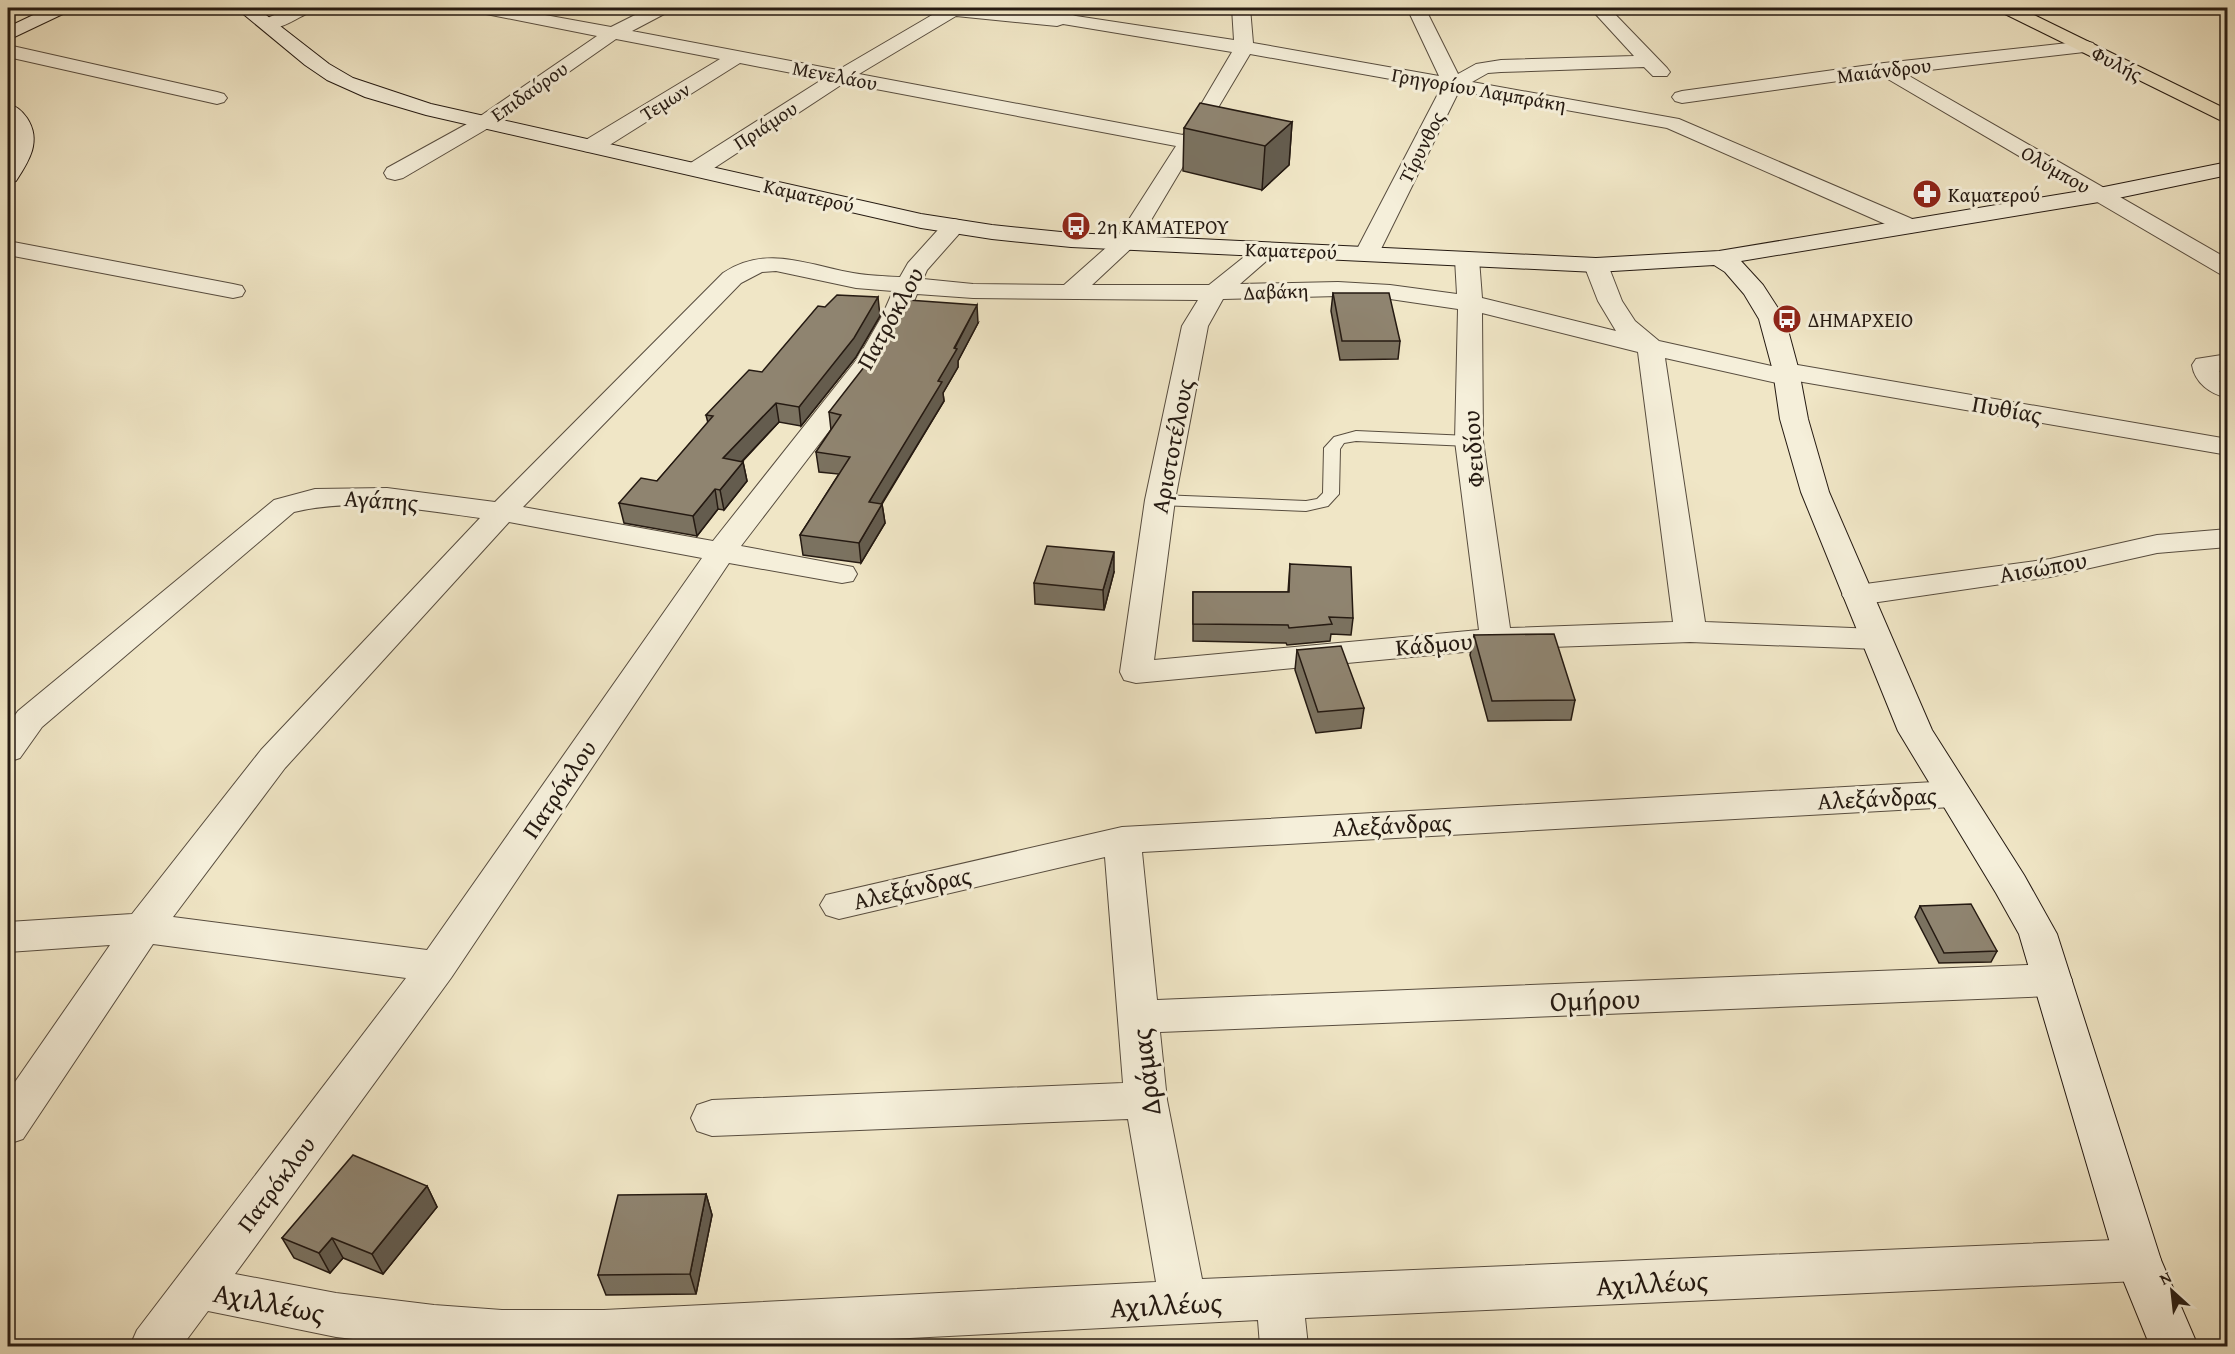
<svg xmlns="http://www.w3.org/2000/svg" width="2235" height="1354" font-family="'Gentium Book Plus',serif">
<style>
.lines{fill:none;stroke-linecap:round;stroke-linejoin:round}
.lane-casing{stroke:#584d3f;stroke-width:2}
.street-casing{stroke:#584d3f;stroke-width:2}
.secondary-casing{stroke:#251a12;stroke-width:2}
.primary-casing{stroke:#251a12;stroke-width:2}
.lane{fill:#f5efda;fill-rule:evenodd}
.street{fill:#f5efda;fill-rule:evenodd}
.secondary{fill:#f5efda;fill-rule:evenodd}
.primary{fill:#f0e6c6;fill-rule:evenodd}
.wall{fill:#7b7260;stroke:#251a12;stroke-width:1.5}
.shaded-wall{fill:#645c4e;stroke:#251a12;stroke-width:1.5}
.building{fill:#8f8470;stroke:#251a12;stroke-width:1.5}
.labels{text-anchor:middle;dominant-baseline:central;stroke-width:6;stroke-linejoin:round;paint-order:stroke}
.far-street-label{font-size:20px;fill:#251a12;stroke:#f5efda}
.far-poi-label{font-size:20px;fill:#251a12;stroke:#f5efda;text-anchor:start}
.street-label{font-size:24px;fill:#251a12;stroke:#f5efda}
.near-street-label{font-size:28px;fill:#251a12;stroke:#f5efda}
</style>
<rect width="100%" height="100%" fill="#f0e6c6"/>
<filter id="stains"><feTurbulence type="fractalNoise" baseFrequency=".00333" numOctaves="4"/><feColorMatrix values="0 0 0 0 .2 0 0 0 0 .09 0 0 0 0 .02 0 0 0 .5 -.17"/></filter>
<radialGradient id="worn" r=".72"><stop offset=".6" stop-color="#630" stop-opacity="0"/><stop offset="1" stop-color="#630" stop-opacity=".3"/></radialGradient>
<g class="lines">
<!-- lane casing -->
<g class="lane-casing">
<path id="lane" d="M1356,431l113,5 8,5 -8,5 -113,-5 -12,2 -4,6 -1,45 -11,12 -22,5 -146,-6 -8,-5 8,-5 146,6 11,-2 6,-6 1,-45 10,-11z"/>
</g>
<!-- street casing -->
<g class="street-casing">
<g id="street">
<path d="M290,8h23l-3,4c-13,6 -31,20 -47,16l-2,-4 2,-4z"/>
<path d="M472,8h35l104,19 38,-19h22l-3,4 -36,19 206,39 106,-62h39l43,4 -2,-4h26l26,8 158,24 -2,-32h18l3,35 186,33 -32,-68h18l33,66 18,-10 25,-4 133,-4 -44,-48h19l58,60 3,4 -3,4h-14l-9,-9 -143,5 -13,1 -16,9 207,37 238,102 4,5 -4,5 -8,2 -8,-2 -234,-103 -208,-37 -80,162 -4,5 -8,2 -8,-2 -4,-5 86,-165 -191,-34 -112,188 -46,43h117l50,-40 8,-2 8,2 4,5 -39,34 98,-2 52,3 67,9 -2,-35 4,-5 8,-2 8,2 4,5 3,39 134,33 -18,-30 -14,-36 4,-5 8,-2 8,2 4,5 14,36 13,20 24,20 117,26 10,-4 442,76v16l-431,-74 -11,4 -121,-27 40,264 171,7 11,3 5,7 -5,7 -11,3 -186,-7 -194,7 -360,34 -12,-3 -4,-8 25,-172 37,-174 16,-26 -225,-2 -56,-4 -9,22 -30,51 -137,179 112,21 4,7 -4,7 -11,2 -113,-20 -278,415 -216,296 101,19 98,12 68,5h102l552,-28 -28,-163 -416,17 -15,-5 -6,-13 6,-13 15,-5 411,-17 -18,-226 -266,62 -13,-4 -6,-10 6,-10 296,-68 830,-46 13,4 5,9 -5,9 -13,4 -810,45 15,148 895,-36 14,5 6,11 -6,11 -14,5 -892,36 7,68 35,179 936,-40 16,6 7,15 -7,15 -16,6 -833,37 3,28h-48l-2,-26 -504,26h-342l-76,-9 -128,-26 -26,35h-52l7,-16 269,-352 -253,-34 -130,195 -15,5v-52l102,-147 -102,7v-30l124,-8 129,-164 219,-232c-60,-8 -125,-21 -186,-6l-252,215 -22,31 -12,4v-37l10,-14 256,-211 41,-11 72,-1 108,14 228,-229c43,-29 85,-8 130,0 16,3 31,3 47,4l8,-14 38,-42 8,-2 8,2 4,5 -39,44 -4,9 50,5 91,1 53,-47 59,-92 -332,-63 -139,91 -8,2 -8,-2 -3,-5 3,-5 134,-85 -83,-16 -140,88 -8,1 -8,-1 -3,-5 3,-5 136,-82 -104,-20 -126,88 -87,51 -8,2 -8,-2 -3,-5 3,-5 89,-49 121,-83 -116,-23 -6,-1zM956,16l101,10 6,-2 169,28 -49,83 -324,-61zM776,271l80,17 37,3 -11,25 -24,42 -145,183 -190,-34 218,-224 21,-11zM1338,296l52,3 68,10 -3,132 24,189 -325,30 21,-160 33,-174 15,-27zM1482,313l156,39 35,270 -163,6 -27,-187zM509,522l193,36 -275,392 -254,-33 112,-149z"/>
<path d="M2086,41l7,2 3,4 -3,4 -189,22 324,186v17l-8,-2 -339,-199 -199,28 -7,-2 -3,-4 3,-4 7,-2 202,-28z"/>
<path d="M8,45l209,47 7,2 3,4 -3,4 -7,2 -209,-47z"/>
<path d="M8,241l225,43 9,2 3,5 -3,5 -9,2 -225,-43z"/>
<path d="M2228,354v16l-9,1 9,7v20c-18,-4 -33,-15 -36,-33l4,-6z"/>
<path d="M2228,529v18l-71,6 -107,24 -192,28 -11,-3 -5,-7 5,-7 11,-3 192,-26 107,-24z"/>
</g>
</g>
<!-- secondary casing -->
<g class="secondary-casing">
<g id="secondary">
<path d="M48,8h22l-3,4 -59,28v-13z"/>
<path d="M236,8h21l72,56 24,14 78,26 490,110 71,11 79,8 525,25 123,-7 380,-63 129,-26v13l-129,27 -358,59 22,24 22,34 14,52 9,48 21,73 103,238 92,145 33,59 104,326 37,86h-48l-35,-86 -96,-326 -23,-41 -98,-162 -97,-239 -21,-73 -7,-48 -14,-52 -15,-25 -19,-22 -11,-7 -118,7 -525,-25 -79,-8 -71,-11 -495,-113 -61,-18 -38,-17 -22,-15z"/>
<path d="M8,104c9,2 14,7 19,14 15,23 2,43 -11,63l-8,2v-23l5,-18v-9l-5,-12z"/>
</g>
</g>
<!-- primary casing -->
<g class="primary-casing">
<path id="primary" d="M1998,8h22l208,102v14l-227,-112z"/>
</g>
<!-- lane -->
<use href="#lane" class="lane"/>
<!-- street -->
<use href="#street" class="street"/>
<!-- secondary -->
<use href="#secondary" class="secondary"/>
<!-- primary -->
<use href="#primary" class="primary"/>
</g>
<!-- wall -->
<g class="wall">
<path d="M1292,122l-3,43 -27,25 -79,-19 1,-43z"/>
<path d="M1333,293l67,48 -2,18 -58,1 -9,-49z"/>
<path d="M880,316l-24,41 -55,69 -22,-4 -37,40h1l4,19 -23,29 -6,-1 -21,27 -73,-13 -5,-20 38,-22 51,-58 -2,-8z"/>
<path d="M978,323l-20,38v6l-15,26 1,8 -62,103 3,19 -24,40 -58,-8 -3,-20 39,-61 -20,-2 -3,-20 15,-22 -2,-18z"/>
<path d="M1290,564l63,54 -2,17 -20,-1 -1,7 -43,4 -1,-2 -93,-2v-49h95z"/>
<path d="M1114,572l-10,38 -69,-6 -1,-21z"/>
<path d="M1474,635l101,65 -4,20 -83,1 -18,-66z"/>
<path d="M1297,650l67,58 -3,20 -45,5 -21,-63z"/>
<path d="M1920,906l77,45 -6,11 -52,1 -24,-46z"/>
<path d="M427,1186l10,21 -54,67 -40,-16 -13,15 -36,-15 -12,-20z"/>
<path d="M706,1194l6,21 -16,79 -90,1 -8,-20z"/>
</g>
<!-- shaded-wall -->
<g class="shaded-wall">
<path d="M1292,122l-3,43 -27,25 3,-44z"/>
<path d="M878,297l2,19 -24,41 -55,69 -2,-19z"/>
<path d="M977,305l1,18 -20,38v6l-15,26 1,8 -73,120 -2,-19 69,-121z"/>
<path d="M776,403l3,19 -53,56 -3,-20z"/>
<path d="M743,462l4,19 -23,29 -4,-20z"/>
<path d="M715,489l3,20 -21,27 -4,-20z"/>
<path d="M882,504l3,19 -24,40 -2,-20z"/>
<path d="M1114,552v20l-10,38 -1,-20z"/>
<path d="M427,1186l10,21 -54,67 -11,-20z"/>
<path d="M706,1194l6,21 -16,79 -6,-20z"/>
<path d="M332,1238l11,20 -13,15 -11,-20z"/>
</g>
<!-- building -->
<g class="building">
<path d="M1200,103l92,19 -27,24 -81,-18z"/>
<path d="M1333,293h56l11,48h-58z"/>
<path d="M837,295l41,2 -24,41 -55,69 -23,-4 -53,55 20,4 -23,28 -5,-1 -22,27 -74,-13 22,-25 16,3 56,-65 -7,-1 43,-45 13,2 56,-66 7,1z"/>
<path d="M908,300l69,5 -23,43 3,1 -19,32 4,1 -73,120 13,2 -23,39 -59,-8 50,-78 -34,-5 25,-37 -12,-3 49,-63z"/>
<path d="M1047,546l67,6 -11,38 -69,-7z"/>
<path d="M1290,564l61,3 2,51 -24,-1 3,7 -43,4 -1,-3 -95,-1v-32h96z"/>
<path d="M1554,634l21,66 -83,1 -18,-66z"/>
<path d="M1341,646l23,62 -46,4 -21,-62z"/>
<path d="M1971,904l26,47 -53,2 -24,-47z"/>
<path d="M353,1155l74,31 -55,68 -40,-16 -13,15 -37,-15z"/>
<path d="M706,1194l-16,80 -92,1 20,-80z"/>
</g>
<!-- icons -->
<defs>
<g id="pharmacy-disc" transform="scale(1.5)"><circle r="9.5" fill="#8f2418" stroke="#f5efda"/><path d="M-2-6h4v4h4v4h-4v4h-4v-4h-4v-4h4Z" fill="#fff"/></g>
<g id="bus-disc" transform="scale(1.5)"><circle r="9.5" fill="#8f2418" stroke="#f5efda"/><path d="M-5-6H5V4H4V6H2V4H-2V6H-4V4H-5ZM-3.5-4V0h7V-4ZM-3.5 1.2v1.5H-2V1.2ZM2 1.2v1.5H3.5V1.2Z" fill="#fff"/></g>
</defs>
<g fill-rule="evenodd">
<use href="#pharmacy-disc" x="1927" y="194"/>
<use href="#bus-disc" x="1076" y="226"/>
<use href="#bus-disc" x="1787" y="319"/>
</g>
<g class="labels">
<!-- far-street labels -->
<g class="far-street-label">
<text transform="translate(2117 63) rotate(27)">Φυλής</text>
<text transform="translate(1884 70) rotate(-7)">Μαιάνδρου</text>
<text transform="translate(835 75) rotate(11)">Μενελάου</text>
<text transform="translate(1479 89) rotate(10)">Γρηγορίου Λαμπράκη</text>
<text transform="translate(529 91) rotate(-35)">Επιδαύρου</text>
<text transform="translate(665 101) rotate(-32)">Τεμων</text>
<text transform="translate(765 125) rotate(-33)">Πριάμου</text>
<text transform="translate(1421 147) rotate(-63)">Τίρυνθος</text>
<text transform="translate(2056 169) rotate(30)">Ολύμπου</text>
<text transform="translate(809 195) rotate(13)">Καματερού</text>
<text transform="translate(1291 250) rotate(2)">Καματερού</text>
<text transform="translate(1276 291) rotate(-2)">Δαβάκη</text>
</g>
<!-- far-poi labels -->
<g class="far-poi-label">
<text x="1948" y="194">Καματερού</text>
<text x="1097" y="226">2η ΚΑΜΑΤΕΡΟΥ</text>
<text x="1808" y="319">ΔΗΜΑΡΧΕΙΟ</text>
</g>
<!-- street labels -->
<g class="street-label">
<text transform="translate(890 318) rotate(-61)">Πατρόκλου</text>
<text transform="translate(2007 409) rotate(10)">Πυθίας</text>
<text transform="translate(1172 446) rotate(-79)">Αριστοτέλους</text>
<text transform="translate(1473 449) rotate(-94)">Φειδίου</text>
<text transform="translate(381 500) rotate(4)">Αγάπης</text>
<text transform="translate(2043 567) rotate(-10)">Αισώπου</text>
<text transform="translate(1434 644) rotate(-5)">Κάδμου</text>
<text transform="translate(559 789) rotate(-56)">Πατρόκλου</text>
<text transform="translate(1877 798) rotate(-3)">Αλεξάνδρας</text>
<text transform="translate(1392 825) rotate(-3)">Αλεξάνδρας</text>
<text transform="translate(912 888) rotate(-13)">Αλεξάνδρας</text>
<text transform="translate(276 1184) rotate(-53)">Πατρόκλου</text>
</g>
<!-- near-street labels -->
<g class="near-street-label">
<text transform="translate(1595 999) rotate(-2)">Ομήρου</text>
<text transform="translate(1145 1072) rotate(-97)">Δράμας</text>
<text transform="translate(1652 1282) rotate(-3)">Αχιλλέως</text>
<text transform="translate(269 1302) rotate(11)">Αχιλλέως</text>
<text transform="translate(1166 1304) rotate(-3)">Αχιλλέως</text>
</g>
</g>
<!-- margin -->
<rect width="2235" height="1354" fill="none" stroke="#f0e6c6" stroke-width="30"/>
<rect x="9" y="9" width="2217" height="1336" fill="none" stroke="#251a12" stroke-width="3"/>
<rect x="15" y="15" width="2205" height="1324" fill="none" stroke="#251a12" stroke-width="1.5"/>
<!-- north arrow -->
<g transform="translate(2172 1291) rotate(333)" stroke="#f5efda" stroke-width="4.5" paint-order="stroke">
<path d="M0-4.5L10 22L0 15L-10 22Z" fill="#251a12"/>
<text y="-9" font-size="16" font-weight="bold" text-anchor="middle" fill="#251a12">N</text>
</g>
<rect width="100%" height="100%" filter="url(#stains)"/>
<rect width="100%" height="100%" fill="url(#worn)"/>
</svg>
